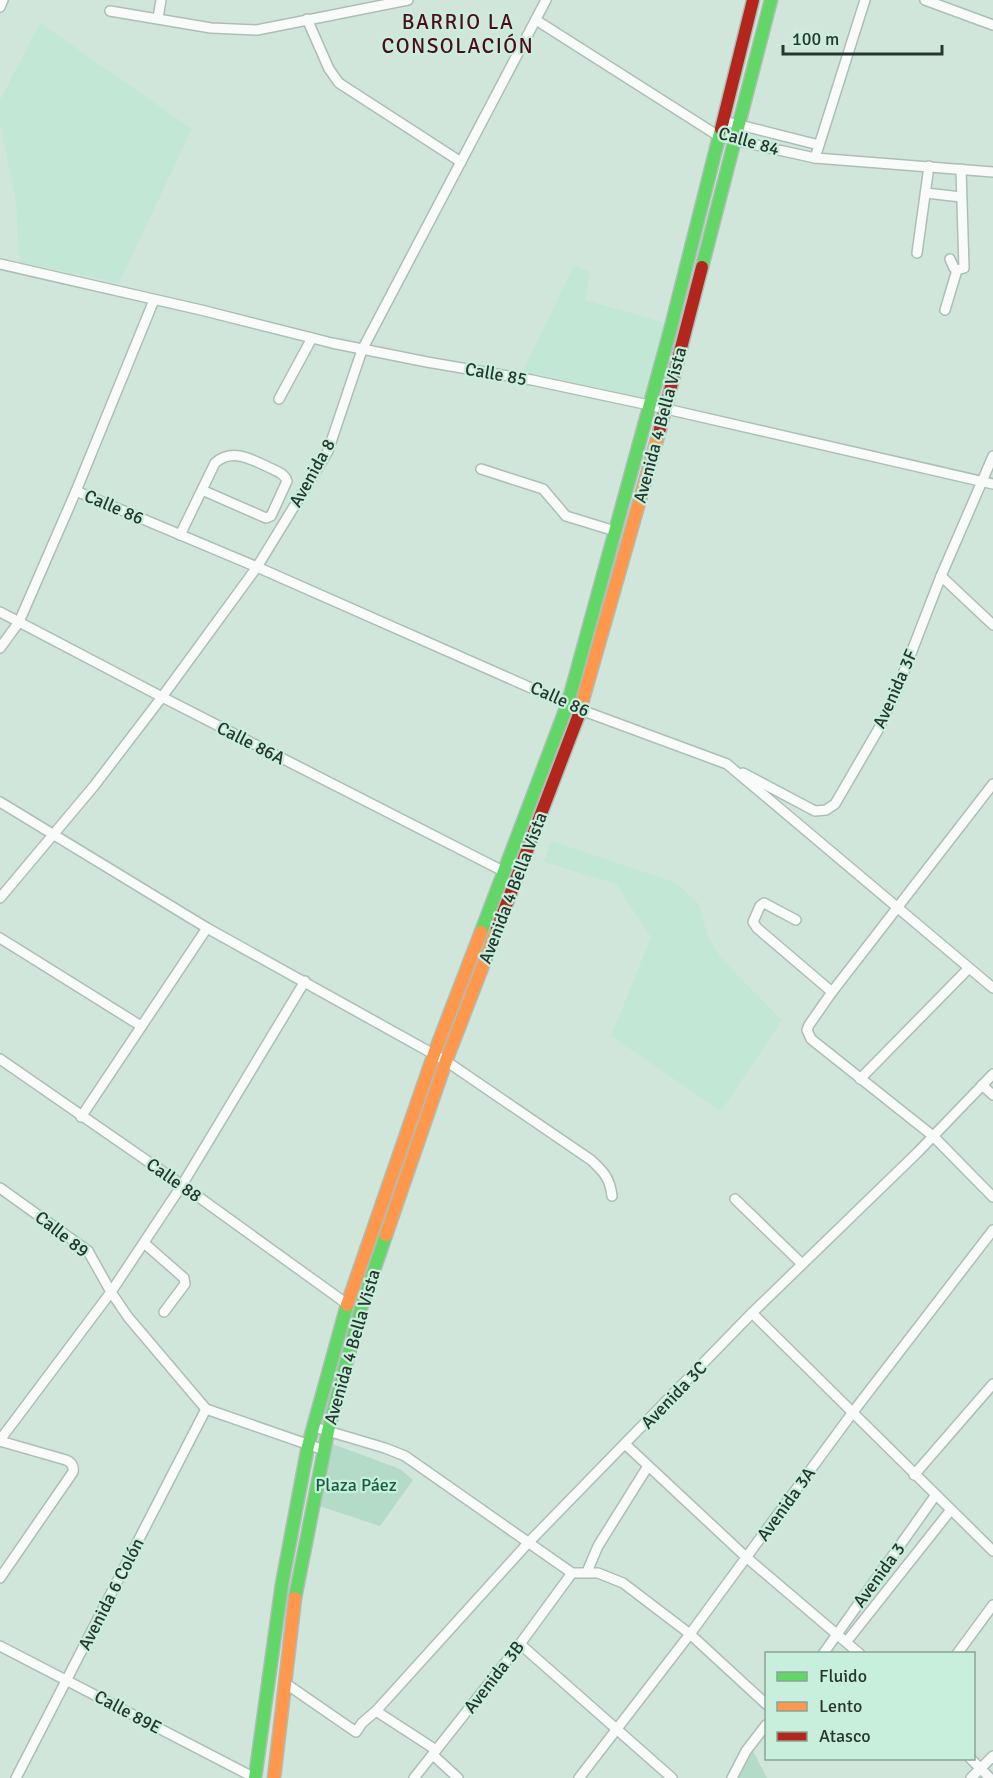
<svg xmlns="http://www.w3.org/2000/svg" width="993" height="1778" font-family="Signika,sans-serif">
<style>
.built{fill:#c3e7d5}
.green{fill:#b4dac8}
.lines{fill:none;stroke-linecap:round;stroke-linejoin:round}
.street-casing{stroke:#adbeb6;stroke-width:12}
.fast-casing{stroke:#adbeb6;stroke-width:15}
.slow-casing{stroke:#adbeb6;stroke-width:15}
.jam-casing{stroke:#adbeb6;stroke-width:15}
.street{stroke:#f8fbfa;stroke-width:9}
.fast{stroke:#63d668;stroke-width:12}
.slow{stroke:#ff974d;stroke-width:12}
.jam{stroke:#b3261e;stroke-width:12}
.labels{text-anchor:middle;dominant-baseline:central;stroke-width:4.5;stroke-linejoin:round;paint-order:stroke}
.street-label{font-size:18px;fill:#27362f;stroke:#c8efdb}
.park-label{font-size:18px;fill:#175d42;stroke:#c8efdb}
.quarter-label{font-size:21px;letter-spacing:1.5px;fill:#500a1b;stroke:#c8efdb}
</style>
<rect width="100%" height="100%" fill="#d1e6db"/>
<!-- built -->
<g class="built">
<path d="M40,23l152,106 -73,154 -100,-21 -3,-60 -16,-79v-23z"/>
<path d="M574,265l16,7 -5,28 80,23 -20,75 -122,-27z"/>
<path d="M551,841l125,42 23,21 10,35 13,20 60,61 -61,91 -110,-75 40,-99 -35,-53 -72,-22z"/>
</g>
<!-- green -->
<g class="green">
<path d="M330,1443l70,26 13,11 -33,46 -67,-22z"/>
<path d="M753,1751l14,27h-31z"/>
</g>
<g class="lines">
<!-- street casing -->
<g class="street-casing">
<g id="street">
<path d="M925,0l68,25"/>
<path d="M0,7l3,-7"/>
<path d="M110,11l101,17 46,2 151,-30"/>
<path d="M158,18l3,-18"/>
<path d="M307,19l22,50 10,14 122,79"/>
<path d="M536,20l184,117 95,21 178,14"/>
<path d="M724,121l95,24"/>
<path d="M815,158l50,-158"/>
<path d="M926,193l35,4"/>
<path d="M917,253l12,-87"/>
<path d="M950,259l4,9 3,2 7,-2 -3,-99"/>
<path d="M0,264l201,46 131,33 95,19 105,18 117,25 344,79"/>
<path d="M945,310l12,-40"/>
<path d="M279,399l33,-61"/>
<path d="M481,469l62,20 23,27 49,15"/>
<path d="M76,491l181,76 324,143 146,54 266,224"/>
<path d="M180,535l35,-72c17,-15 36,-4 53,4 8,4 16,6 19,14l-16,35 -5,2 -64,-28"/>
<path d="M941,576l52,49"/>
<path d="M0,612l162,85 341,174"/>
<path d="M0,648l19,-26 57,-131 78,-191"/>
<path d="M743,773l72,38 11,-1 9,-6 43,-74 18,-38 45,-116 52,-120"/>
<path d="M993,784l-161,208 -23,33 -2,5 4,9 122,97 60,61"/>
<path d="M0,802l207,126 239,133 145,99c12,11 19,18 21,36"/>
<path d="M0,898l94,-112 68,-89 95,-130 71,-116 34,-101 184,-350"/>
<path d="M796,920l-32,-17 -4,3 -7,16 4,6 75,64"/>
<path d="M0,938l141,88"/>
<path d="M0,1059l182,126 165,119"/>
<path d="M860,1079l109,-111"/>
<path d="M982,1085l11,10"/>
<path d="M81,1117l126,-189"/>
<path d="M0,1188l88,63 23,41 17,25 78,92 118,41"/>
<path d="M735,1199l67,65"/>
<path d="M144,1243l40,35 1,6 -21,28"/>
<path d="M752,1313l241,238"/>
<path d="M314,1427l71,21 20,8 167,117h26l25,10 67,51 76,70"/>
<path d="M0,1440l111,-148 71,-107 123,-204"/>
<path d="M0,1441l66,19c5,2 8,6 7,12l-73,106"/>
<path d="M626,1445l120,112 114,97"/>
<path d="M914,1475l79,-91"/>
<path d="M587,1572l11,-26 50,-80"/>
<path d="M847,1641l103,-130"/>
<path d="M520,1644l152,134"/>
<path d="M0,1646l255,132"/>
<path d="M823,1654l112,-158"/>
<path d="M957,1654l36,-49"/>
<path d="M285,1683l71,49 6,-9 14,-12 152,-168 224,-230 166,-161 75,-78"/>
<path d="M376,1711l60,39"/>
<path d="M433,1755l25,23"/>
<path d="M970,1758l20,20"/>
<path d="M16,1778l190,-369"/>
<path d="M414,1778l106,-134 52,-71"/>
<path d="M579,1778l111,-144 163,-222 140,-182"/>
<path d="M732,1778l14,-27 20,-26"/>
<path d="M971,1778l22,-22"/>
</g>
</g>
<!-- fast casing -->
<g class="fast-casing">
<g id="fast">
<path d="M702,267l69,-267"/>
<path d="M481,932l87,-229 102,-372 51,-202"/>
<path d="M295,1598l33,-167 33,-123 25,-73"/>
<path d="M255,1778l27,-194 26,-138 39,-141"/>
</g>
</g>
<!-- slow casing -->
<g class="slow-casing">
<g id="slow">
<path d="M578,717l82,-288"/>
<path d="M386,1235l60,-174 51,-132"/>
<path d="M347,1305l87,-251 47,-122"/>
<path d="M274,1778l21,-180"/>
</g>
</g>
<!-- jam casing -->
<g class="jam-casing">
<g id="jam">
<path d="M721,129l32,-129"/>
<path d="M660,429l42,-162"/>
<path d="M497,929l81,-212"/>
</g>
</g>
<!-- street -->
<use href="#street" class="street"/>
<!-- fast -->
<use href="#fast" class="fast"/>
<!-- slow -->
<use href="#slow" class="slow"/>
<!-- jam -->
<use href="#jam" class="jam"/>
</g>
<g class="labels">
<!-- street labels -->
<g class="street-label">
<text transform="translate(749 141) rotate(16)">Calle 84</text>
<text transform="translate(496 374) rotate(10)">Calle 85</text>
<text transform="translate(660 425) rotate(-75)">Avenida 4 Bella Vista</text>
<text transform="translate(312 473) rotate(-61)">Avenida 8</text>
<text transform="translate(114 507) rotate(23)">Calle 86</text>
<text transform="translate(895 689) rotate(-66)">Avenida 3F</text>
<text transform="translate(560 699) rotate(24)">Calle 86</text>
<text transform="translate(251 743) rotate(27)">Calle 86A</text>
<text transform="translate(513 888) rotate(-69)">Avenida 4 Bella Vista</text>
<text transform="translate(174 1180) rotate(35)">Calle 88</text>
<text transform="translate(62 1234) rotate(38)">Calle 89</text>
<text transform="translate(352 1347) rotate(-74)">Avenida 4 Bella Vista</text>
<text transform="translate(674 1395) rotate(-46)">Avenida 3C</text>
<text transform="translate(786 1504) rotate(-54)">Avenida 3A</text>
<text transform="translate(879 1575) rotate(-54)">Avenida 3</text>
<text transform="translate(111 1594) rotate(-63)">Avenida 6 Colón</text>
<text transform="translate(494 1677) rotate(-52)">Avenida 3B</text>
<text transform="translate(128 1712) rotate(28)">Calle 89E</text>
</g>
<!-- park labels -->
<g class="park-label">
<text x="356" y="1485">Plaza Páez</text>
</g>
<!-- quarter labels -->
<g class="quarter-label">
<text x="458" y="22">BARRIO LA<tspan x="458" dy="24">CONSOLACIÓN</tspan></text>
</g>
</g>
<!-- legend -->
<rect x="765" y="1652" width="210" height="108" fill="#c8efdb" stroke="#88a596" stroke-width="1.5"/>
<rect x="777" y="1672" width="30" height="9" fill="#63d668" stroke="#88a596" stroke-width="1.5"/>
<text x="819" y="1682" font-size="18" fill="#27362f">Fluido</text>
<rect x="777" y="1702" width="30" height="9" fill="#ff974d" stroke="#88a596" stroke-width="1.5"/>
<text x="819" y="1712" font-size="18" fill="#27362f">Lento</text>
<rect x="777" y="1732" width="30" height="9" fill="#b3261e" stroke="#88a596" stroke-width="1.5"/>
<text x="819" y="1742" font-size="18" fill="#27362f">Atasco</text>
<!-- scale -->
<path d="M783 45v9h159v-9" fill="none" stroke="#27362f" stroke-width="3"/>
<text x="792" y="45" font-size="18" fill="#27362f" stroke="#c8efdb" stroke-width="4.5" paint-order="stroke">100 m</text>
</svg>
